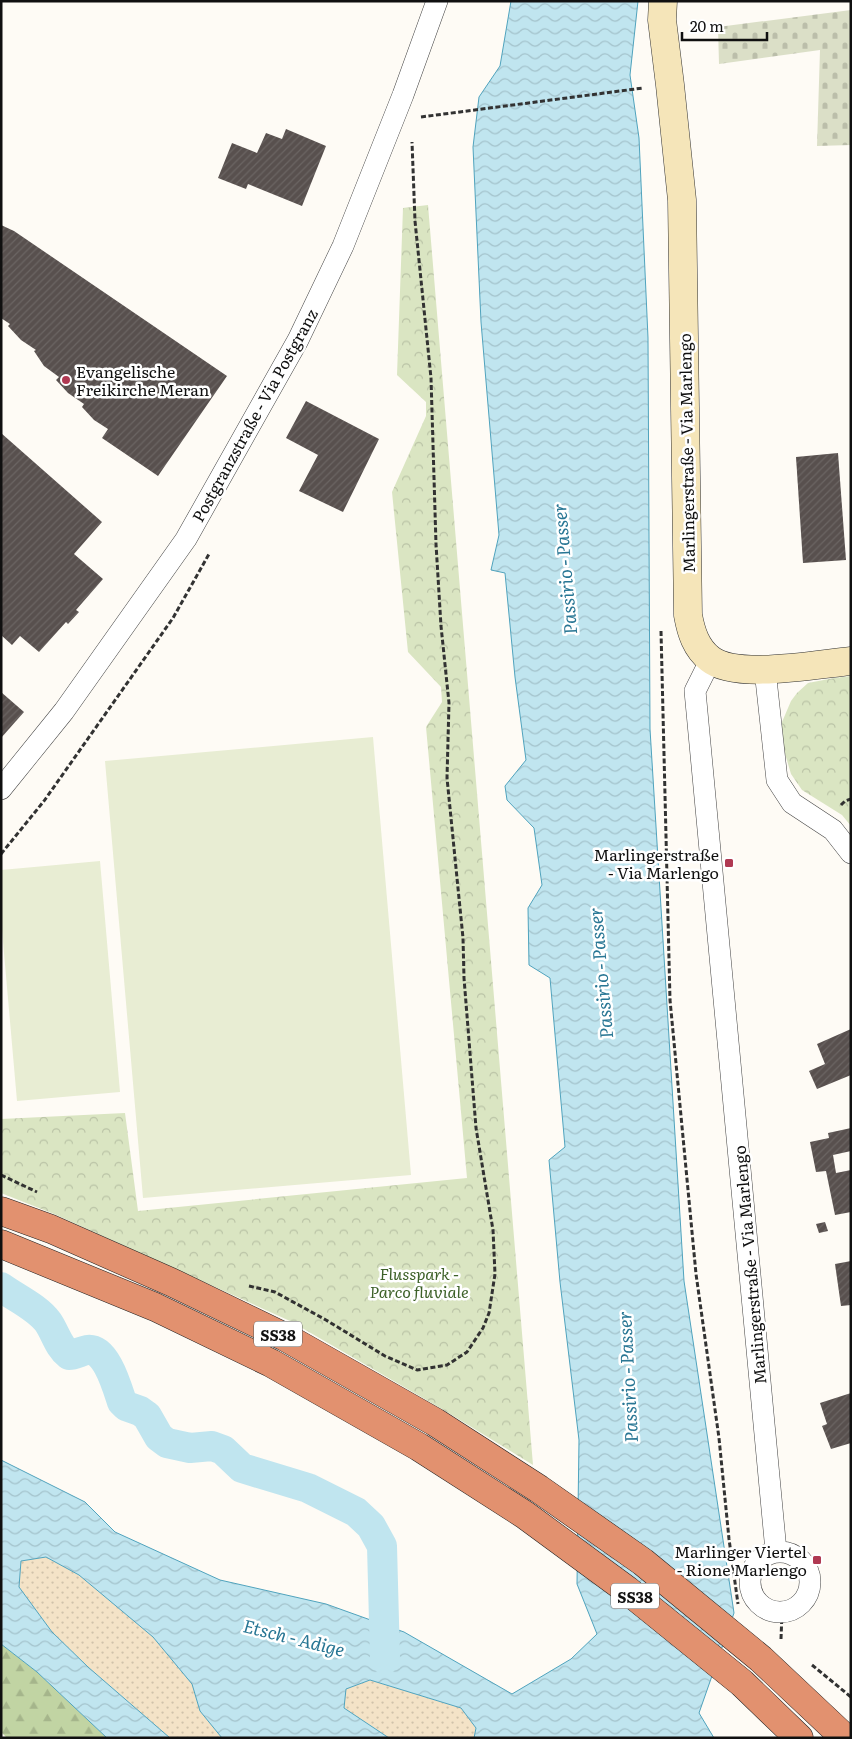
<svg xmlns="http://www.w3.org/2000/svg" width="852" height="1739" font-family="Literata,serif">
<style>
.forest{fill:url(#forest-firs)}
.sand{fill:url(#sand-dots)}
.cemetery{fill:url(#cemetery-stones)}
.park{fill:url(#park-crowns)}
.pitch{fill:#e8edd3}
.water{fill:url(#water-waves);stroke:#50a3bd}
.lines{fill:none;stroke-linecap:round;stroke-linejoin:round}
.canal{stroke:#c0e5ef;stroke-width:30}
.building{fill:url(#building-hatch)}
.street-casing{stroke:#434343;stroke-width:22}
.secondary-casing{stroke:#323232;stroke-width:29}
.highway-casing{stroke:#212121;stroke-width:29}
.path{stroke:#323232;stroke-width:3;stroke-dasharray:5 2.5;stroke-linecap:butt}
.street{stroke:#fff;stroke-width:21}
.secondary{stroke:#f5e5b9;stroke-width:28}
.highway{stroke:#e2916f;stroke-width:28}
.poi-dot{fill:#b03952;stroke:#fff;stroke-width:2}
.labels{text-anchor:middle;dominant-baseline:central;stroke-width:5;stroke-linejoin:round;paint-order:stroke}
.shield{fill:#fff;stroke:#585858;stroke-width:1}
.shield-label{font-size:15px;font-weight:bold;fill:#101010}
.poi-label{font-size:16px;fill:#101010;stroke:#fff;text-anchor:end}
.street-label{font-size:16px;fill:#101010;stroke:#fff}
.park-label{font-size:16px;font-style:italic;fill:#3d6128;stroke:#fff}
.water-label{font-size:18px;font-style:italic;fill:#287694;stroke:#fff}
</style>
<defs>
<pattern id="forest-firs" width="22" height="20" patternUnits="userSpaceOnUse" patternTransform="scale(1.25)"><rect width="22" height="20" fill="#c1d4a3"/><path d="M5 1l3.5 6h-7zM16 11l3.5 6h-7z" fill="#a5b58b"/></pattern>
<pattern id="sand-dots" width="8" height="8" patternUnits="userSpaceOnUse" patternTransform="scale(1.25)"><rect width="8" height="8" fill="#f4e3c7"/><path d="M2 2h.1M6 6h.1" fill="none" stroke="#d0c2aa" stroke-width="1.8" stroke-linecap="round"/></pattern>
<pattern id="cemetery-stones" width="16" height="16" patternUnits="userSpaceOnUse" patternTransform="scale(1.25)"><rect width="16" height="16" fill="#dbdfc7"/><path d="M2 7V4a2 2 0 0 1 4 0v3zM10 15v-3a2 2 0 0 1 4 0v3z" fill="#bbbeaa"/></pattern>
<pattern id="park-crowns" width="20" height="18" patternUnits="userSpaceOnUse" patternTransform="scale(1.25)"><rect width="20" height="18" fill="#dae5c2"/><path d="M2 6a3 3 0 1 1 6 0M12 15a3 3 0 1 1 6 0" fill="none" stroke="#bac3a6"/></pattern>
<pattern id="water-waves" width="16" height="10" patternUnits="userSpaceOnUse" patternTransform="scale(1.25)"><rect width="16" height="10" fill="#c0e5ef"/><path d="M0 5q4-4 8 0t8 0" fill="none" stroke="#a4c3cc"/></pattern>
<pattern id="building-hatch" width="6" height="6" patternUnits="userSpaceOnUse" patternTransform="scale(1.25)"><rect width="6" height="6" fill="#58504e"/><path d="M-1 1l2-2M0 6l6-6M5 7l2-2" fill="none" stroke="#6b6563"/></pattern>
</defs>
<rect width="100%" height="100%" fill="#fefbf5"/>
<!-- forest -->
<path class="forest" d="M1,1644l36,28 70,66h-100l-6,-6z"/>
<!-- sand -->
<g class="sand">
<path d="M46,1557l33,18 74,62 39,47 8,27 22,27h-52l-82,-71 -36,-35 -33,-45 2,-26z"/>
<path d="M370,1680l91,28 15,20 -2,10h-85l-45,-30 2,-19z"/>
</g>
<!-- cemetery -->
<path class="cemetery" d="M851,10v135l-34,1 3,-96 -101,14 -1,-37z"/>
<!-- park -->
<g class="park">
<path d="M428,205l105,1260 -91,-56 -152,-88 -236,-107 -53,-21v-74l124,-6 13,98 329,-33 -41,-451 16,-25 -1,-15 -33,-35 -16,-160 34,-76v-14l-29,-27 6,-167z"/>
<path d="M851,676v150l-9,-11 -40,-25 -11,-16 -10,-34 1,-18 9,-21 6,-8 11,-10 26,-5z"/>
</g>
<!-- pitch -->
<g class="pitch">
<path d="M373,737l38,438 -268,23 -38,-437z"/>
<path d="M100,861l20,231 -103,9 -16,-182v-49z"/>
</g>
<!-- water -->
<path class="water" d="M511,1h127l-8,74 9,63 9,200 2,391 34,552 50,332 -35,100 15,25h-240l2,-10 -15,-20 -91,-28 -24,9 -2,19 45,30h-167l-22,-27 -8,-27 -39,-47 -74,-62 -33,-18 -25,4 -2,26 33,45 36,35 82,71h-63l-70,-66 -36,-28v-184l84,42 30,30 105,48 106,24 78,28 108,62 59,-35 26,-25 -20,-50 2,-144 -19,-158 -11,-122 16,-13 -15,-169 -21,-13 -1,-57 14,-23 -8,-57 -27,-28 -2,-14 21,-26 -11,-83 -10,-104 -14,-3 8,-35 -18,-213 -8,-175 6,-50 21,-31z"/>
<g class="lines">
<!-- canal -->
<path class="canal" d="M1,1287c15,11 36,20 47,35 8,12 10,24 21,33 6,0 12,-4 18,-5 19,-3 30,37 35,52l4,4 14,5 7,5 12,21 8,6 23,5 22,-2 11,4 19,18 66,20 48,24 15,14 11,20 3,113"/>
</g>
<!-- building -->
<g class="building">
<path d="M286,129l40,17 -24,60 -54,-22 -2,5 -28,-11 14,-35 25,10 9,-20 16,6z"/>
<path d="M1,225l13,6 213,145 -69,100 -56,-38 6,-9 -14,-9 -12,-13 2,-3 -16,-11 -12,-13 3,-3 -15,-11 -10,-15 2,-1 -15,-10 -13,-14 2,-2 -9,-6z"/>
<path d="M306,401l73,38 -36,73 -44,-21 19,-36 -32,-17z"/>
<path d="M1,433l101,89 -28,32 29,25 -27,31 3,2 -11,12 -2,-2 -27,30 -19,-16 -8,9 -11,-10z"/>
<path d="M838,453l8,107 -43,3 -7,-106z"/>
<path d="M1,692l23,20 -23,26z"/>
<path d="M851,1029v46l-34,14 -8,-18 16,-7 -8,-20z"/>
<path d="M851,1128v23l-18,4 3,18 15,-3v42l-16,3 -9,-44 -10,1 -6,-30 19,-4 -1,-5z"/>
<path d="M825,1222l3,9 -9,2 -3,-9z"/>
<path d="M851,1261v44l-10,1 -6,-42z"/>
<path d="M851,1393v50l-20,6 -9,-23 5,-2 -7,-21z"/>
</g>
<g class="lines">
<!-- street casing -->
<g class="street-casing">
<g id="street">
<path d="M711,659l-16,32 81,860"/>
<path d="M765,670l12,110 15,23 41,27 18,23"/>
<path d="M1,789l63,-78 122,-172 112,-199 45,-94 60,-151 34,-94"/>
<circle cx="780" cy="1582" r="30"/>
</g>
</g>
<!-- secondary casing -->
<g class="secondary-casing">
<path id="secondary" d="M663,1l-1,19 8,65 12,115 6,415c3,17 8,33 22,44 26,21 108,5 141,2"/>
</g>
<!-- highway casing -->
<g class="highway-casing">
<g id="highway">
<path d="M1,1211l50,18 120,53 114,55 150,85 104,67 104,73 118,97 84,79"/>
<path d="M1,1244l154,63 116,56 148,84 106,68 102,75 115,93 57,55"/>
</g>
</g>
<!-- path -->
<g class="path">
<path d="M421,117l222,-29"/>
<path d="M661,631l9,369 26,274 23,164 10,101 9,65"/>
<path d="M841,805l4,-4 6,-2"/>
<path d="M1,854l43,-53 129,-183 36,-64"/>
<path d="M1,1175l36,17"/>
<path d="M249,1286l26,6 51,28 59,36 32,14 30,-5 20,-13 16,-24 6,-15 6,-39 -2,-44 -17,-102 -12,-150 -1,-40 -16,-160 2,-75 -8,-77 -5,-82 -5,-166 -16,-157 -3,-79"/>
<path d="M733,1569l16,15"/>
<path d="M781,1639l1,-26"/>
<path d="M812,1665l39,32"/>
</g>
<!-- street -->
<use href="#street" class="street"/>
<!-- secondary -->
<use href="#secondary" class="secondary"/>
<!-- highway -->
<use href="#highway" class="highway"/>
</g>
<!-- markers -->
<g class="poi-dot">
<circle cx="66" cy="380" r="5"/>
<rect x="724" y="858" width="10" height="10" rx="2.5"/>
<rect x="812" y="1555" width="10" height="10" rx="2.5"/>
</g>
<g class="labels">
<!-- shield labels -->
<g class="shield">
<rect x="254" y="1321.5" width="48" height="25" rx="4"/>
<rect x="611" y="1583.5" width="48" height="25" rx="4"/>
</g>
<g class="shield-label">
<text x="278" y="1334">SS38</text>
<text x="635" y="1596">SS38</text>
</g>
<!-- poi labels -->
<g class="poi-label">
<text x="76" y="371" text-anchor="start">Evangelische<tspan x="76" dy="18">Freikirche Meran</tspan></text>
<text x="719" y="854">Marlingerstraße<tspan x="719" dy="18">- Via Marlengo</tspan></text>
<text x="807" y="1551">Marlinger Viertel<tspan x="807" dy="18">- Rione Marlengo</tspan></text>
</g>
<!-- street labels -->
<g class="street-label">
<text transform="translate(254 415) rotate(-61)">Postgranzstraße - Via Postgranz</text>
<text transform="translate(686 453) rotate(-91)">Marlingerstraße - Via Marlengo</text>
<text transform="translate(749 1265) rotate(-95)">Marlingerstraße - Via Marlengo</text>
</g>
<!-- park labels -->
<g class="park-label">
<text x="419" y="1273">Flusspark -<tspan x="419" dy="18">Parco fluviale</tspan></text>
</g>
<!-- water labels -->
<g class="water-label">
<text transform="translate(564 569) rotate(-95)">Passirio - Passer</text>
<text transform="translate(600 973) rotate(-95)">Passirio - Passer</text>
<text transform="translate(627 1377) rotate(-93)">Passirio - Passer</text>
<text transform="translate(294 1637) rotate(14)">Etsch - Adige</text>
</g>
</g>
<!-- border -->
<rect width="852" height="1739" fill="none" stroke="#101010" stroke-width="5"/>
<!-- scale -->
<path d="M682 32v8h85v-8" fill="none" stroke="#101010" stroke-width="2.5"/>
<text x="690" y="32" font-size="15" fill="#101010" stroke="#ffffff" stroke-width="4" paint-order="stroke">20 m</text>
</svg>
